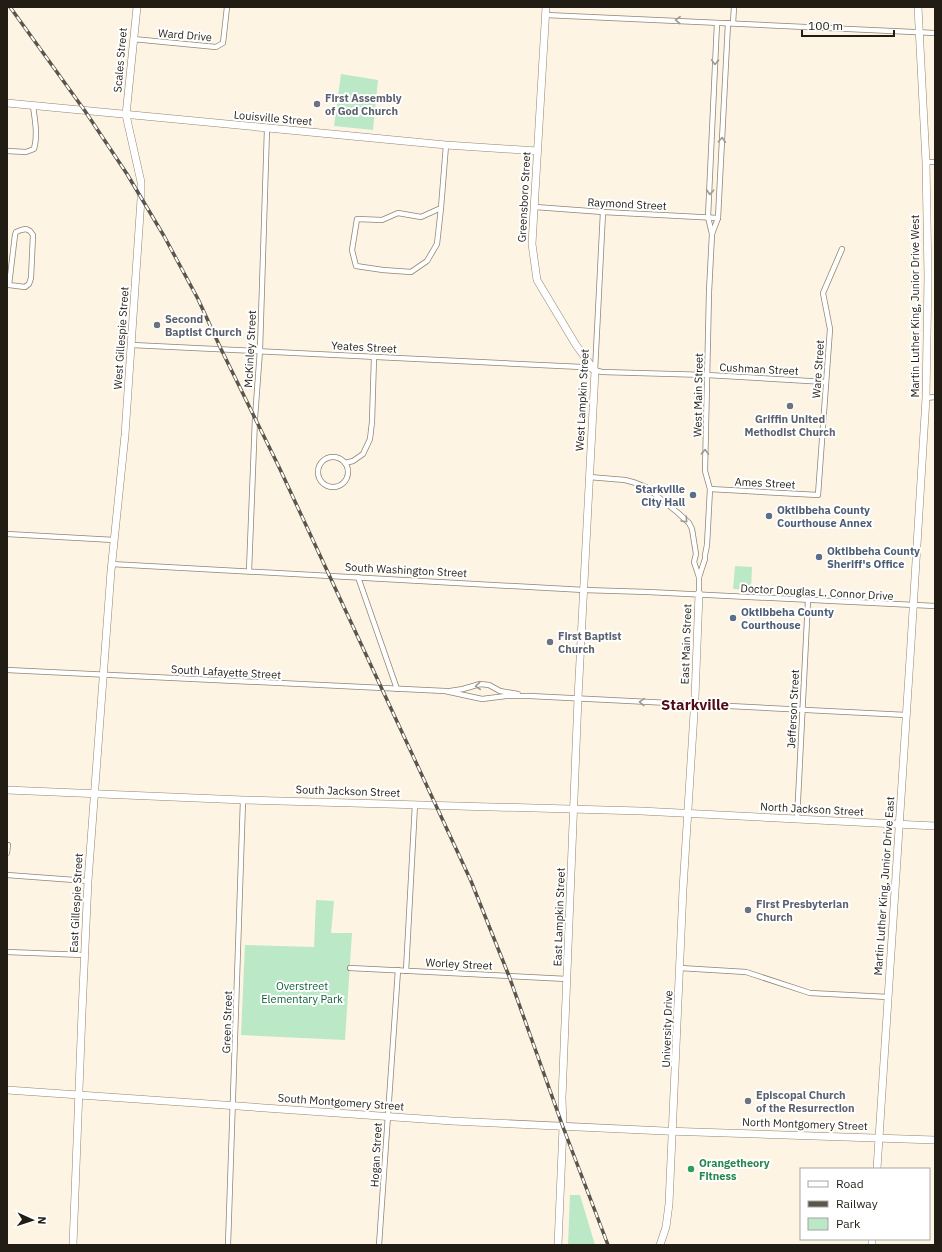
<svg xmlns="http://www.w3.org/2000/svg" width="942" height="1252" font-family="'IBM Plex Sans',sans-serif">
<style>
.green{fill:#bbe9c8}
.lines{fill:none;stroke-linecap:round;stroke-linejoin:round}
.street-casing{stroke:#908572;stroke-width:6}
.secondary-casing{stroke:#908572;stroke-width:8}
.primary-casing{stroke:#908572;stroke-width:8}
.street{stroke:#fff;stroke-width:4.5}
.secondary{stroke:#fff;stroke-width:7}
.primary{stroke:#fff;stroke-width:7}
.rail-casing{stroke:#5b564b;stroke-width:3.5}
.rail{stroke:#fff;stroke-width:2;stroke-dasharray:6;stroke-linecap:butt}
.oneway{stroke:#9b9996}
.worship-dot{fill:#6b7280;stroke:#fff;stroke-width:1.5}
.service-dot{fill:#5c6f8a;stroke:#fff;stroke-width:1.5}
.leisure-dot{fill:#2e9e5b;stroke:#fff;stroke-width:1.5}
.labels{text-anchor:middle;dominant-baseline:central;stroke-width:4;stroke-linejoin:round;paint-order:stroke}
.street-label{font-size:11px;fill:#211d15;stroke:#fff}
.worship-label{font-size:11px;font-weight:bold;fill:#5b616d;stroke:#fff;text-anchor:start}
.service-label{font-size:11px;font-weight:bold;fill:#4e5e75;stroke:#fff;text-anchor:start}
.park-label{font-size:11px;fill:#0c5f34;stroke:#fff}
.leisure-label{font-size:11px;font-weight:bold;fill:#27864d;stroke:#fff;text-anchor:start}
.district-label{font-size:15px;font-weight:bold;fill:#520d14;stroke:#fff}
</style>
<rect width="100%" height="100%" fill="#fef4e3"/>
<!-- green -->
<g class="green">
<path d="M341,74l37,6 -5,50 -39,-4z"/>
<path d="M735,566l17,1 -1,23 -18,-1z"/>
<path d="M316,900l18,1 -3,32h21l-7,107 -104,-5 4,-90 69,2z"/>
<path d="M570,1195h10l15,50h-27z"/>
</g>
<g class="lines">
<!-- street casing -->
<g class="street-casing">
<g id="street">
<path d="M546,15l389,18"/>
<path d="M733,23l1,-16"/>
<path d="M133,39l83,8 7,-4 4,-36"/>
<path d="M7,151l19,1 8,-3c4,-14 1,-28 -1,-43"/>
<path d="M926,162h9"/>
<path d="M535,207l68,5 115,6"/>
<path d="M441,208l-20,9 -23,-4 -16,7 -25,-1 -5,31 4,16 27,4 28,2 16,-11 10,-17 4,-36 5,-63"/>
<path d="M26,229l4,2 3,4 -2,43 -2,6 -4,3 -16,-2 6,-50 1,-3 5,-2z"/>
<path d="M712,234l-4,-17 9,-194"/>
<path d="M132,345c150,8 300,15 450,22l20,5 105,3 119,7"/>
<path d="M595,371l8,-159"/>
<path d="M926,398l9,-1"/>
<circle cx="333" cy="472" r="15"/>
<path d="M345,463l8,-2 10,-7 7,-15 2,-17 2,-65"/>
<path d="M589,477l36,3 11,3 10,4 31,25 12,11 3,6 4,25 -2,8 5,15"/>
<path d="M710,489l108,6 12,-166 -7,-36 19,-44"/>
<path d="M7,534l107,6"/>
<path d="M111,564l473,26 64,2 287,14"/>
<path d="M249,571l6,-153 5,-68 7,-221"/>
<path d="M358,577l39,112"/>
<path d="M699,594v-17l6,-18v-4l2,-10 3,-56 -5,-18 4,-179 3,-58 6,-16 10,-195"/>
<path d="M7,670l438,21 37,8 24,-3h24l376,19"/>
<path d="M450,691l13,-2 17,-5 9,1 11,6 18,3"/>
<path d="M797,820l11,-220"/>
<path d="M7,853l1,-8"/>
<path d="M7,875l81,6"/>
<path d="M7,952l77,3"/>
<path d="M350,968l217,11"/>
<path d="M680,968l66,4 64,21 78,4"/>
<path d="M406,971l9,-167"/>
<path d="M228,1245l15,-445"/>
<path d="M379,1245l19,-275"/>
</g>
</g>
<!-- secondary casing -->
<g class="secondary-casing">
<g id="secondary">
<path d="M546,7l-14,237 5,36 39,65 19,26 -17,327 -16,400 1,29 -5,118"/>
<path d="M7,103l439,42 91,6"/>
<path d="M7,790l236,10 398,11 294,15"/>
<path d="M7,1090l445,31 213,10 270,9"/>
<path d="M73,1245l9,-233 6,-131 23,-310 14,-136 16,-236v-17l-15,-67 11,-108"/>
<path d="M660,1245l6,-18 3,-23 14,-315 12,-192 4,-103"/>
</g>
</g>
<!-- primary casing -->
<g class="primary-casing">
<g id="primary">
<path d="M877,1169l34,-526 15,-245 2,-122 -2,-114 -8,-155"/>
<path d="M872,1245v-6"/>
</g>
</g>
<!-- street -->
<use href="#street" class="street"/>
<!-- secondary -->
<use href="#secondary" class="secondary"/>
<!-- primary -->
<use href="#primary" class="primary"/>
<!-- rail casing -->
<g class="rail-casing">
<path id="rail" d="M10,7l75,104 42,63 37,62 34,63 23,50 58,118 192,414 38,95 54,151 45,118"/>
</g>
<!-- rail -->
<use href="#rail" class="rail"/>
</g>
<!-- one-way arrows -->
<defs><path id="oneway-chevron" d="M-2-3.5L2.5 0L-2 3.5" fill="none" stroke-width="1.6" stroke-linecap="round" stroke-linejoin="round"/></defs>
<g class="oneway">
<use href="#oneway-chevron" transform="translate(678 20) rotate(-178)"/>
<use href="#oneway-chevron" transform="translate(715 62) rotate(92)"/>
<use href="#oneway-chevron" transform="translate(722 140) rotate(-87)"/>
<use href="#oneway-chevron" transform="translate(710 192) rotate(93)"/>
<use href="#oneway-chevron" transform="translate(705 452) rotate(-88)"/>
<use href="#oneway-chevron" transform="translate(685 520) rotate(47)"/>
<use href="#oneway-chevron" transform="translate(478 686) rotate(175)"/>
<use href="#oneway-chevron" transform="translate(642 702) rotate(-177)"/>
</g>
<!-- markers -->
<g class="worship-dot">
<circle cx="317" cy="104" r="4"/>
<circle cx="157" cy="325" r="4"/>
<circle cx="790" cy="406" r="4"/>
<circle cx="550" cy="642" r="4"/>
<circle cx="748" cy="910" r="4"/>
<circle cx="748" cy="1101" r="4"/>
</g>
<g class="service-dot">
<circle cx="693" cy="495" r="4"/>
<circle cx="769" cy="516" r="4"/>
<circle cx="819" cy="557" r="4"/>
<circle cx="733" cy="618" r="4"/>
</g>
<circle class="leisure-dot" cx="691" cy="1169" r="4"/>
<g class="labels">
<!-- street labels -->
<g class="street-label">
<text transform="translate(185 35) rotate(5)">Ward Drive</text>
<text transform="translate(120 60) rotate(-85)">Scales Street</text>
<text transform="translate(273 118) rotate(5)">Louisville Street</text>
<text transform="translate(524 197) rotate(-87)">Greensboro Street</text>
<text transform="translate(627 204) rotate(3)">Raymond Street</text>
<text transform="translate(915 306) rotate(-90)">Martin Luther King, Junior Drive West</text>
<text transform="translate(121 338) rotate(-86)">West Gillespie Street</text>
<text transform="translate(364 347) rotate(3)">Yeates Street</text>
<text transform="translate(250 349) rotate(-87)">McKinley Street</text>
<text transform="translate(759 369) rotate(3)">Cushman Street</text>
<text transform="translate(818 369) rotate(-86)">Ware Street</text>
<text transform="translate(698 395) rotate(-89)">West Main Street</text>
<text transform="translate(582 400) rotate(-87)">West Lampkin Street</text>
<text transform="translate(765 483) rotate(3)">Ames Street</text>
<text transform="translate(406 570) rotate(3)">South Washington Street</text>
<text transform="translate(817 592) rotate(3)">Doctor Douglas L. Connor Drive</text>
<text transform="translate(686 644) rotate(-88)">East Main Street</text>
<text transform="translate(226 672) rotate(3)">South Lafayette Street</text>
<text transform="translate(793 709) rotate(-87)">Jefferson Street</text>
<text transform="translate(348 791) rotate(2)">South Jackson Street</text>
<text transform="translate(812 809) rotate(3)">North Jackson Street</text>
<text transform="translate(884 886) rotate(-86)">Martin Luther King, Junior Drive East</text>
<text transform="translate(76 903) rotate(-87)">East Gillespie Street</text>
<text transform="translate(559 917) rotate(-88)">East Lampkin Street</text>
<text transform="translate(459 964) rotate(3)">Worley Street</text>
<text transform="translate(227 1022) rotate(-88)">Green Street</text>
<text transform="translate(667 1029) rotate(-88)">University Drive</text>
<text transform="translate(341 1102) rotate(4)">South Montgomery Street</text>
<text transform="translate(805 1124) rotate(2)">North Montgomery Street</text>
<text transform="translate(376 1155) rotate(-87)">Hogan Street</text>
</g>
<!-- worship labels -->
<g class="worship-label">
<text x="325" y="98">First Assembly<tspan x="325" dy="13">of God Church</tspan></text>
<text x="165" y="319">Second<tspan x="165" dy="13">Baptist Church</tspan></text>
<text x="790" y="419" text-anchor="middle">Griffin United<tspan x="790" dy="13">Methodist Church</tspan></text>
<text x="558" y="636">First Baptist<tspan x="558" dy="13">Church</tspan></text>
<text x="756" y="904">First Presbyterian<tspan x="756" dy="13">Church</tspan></text>
<text x="756" y="1095">Episcopal Church<tspan x="756" dy="13">of the Resurrection</tspan></text>
</g>
<!-- service labels -->
<g class="service-label">
<text x="685" y="489" text-anchor="end">Starkville<tspan x="685" dy="13">City Hall</tspan></text>
<text x="777" y="510">Oktibbeha County<tspan x="777" dy="13">Courthouse Annex</tspan></text>
<text x="827" y="551">Oktibbeha County<tspan x="827" dy="13">Sheriff's Office</tspan></text>
<text x="741" y="612">Oktibbeha County<tspan x="741" dy="13">Courthouse</tspan></text>
</g>
<!-- park labels -->
<g class="park-label">
<text x="302" y="986">Overstreet<tspan x="302" dy="13">Elementary Park</tspan></text>
</g>
<!-- leisure labels -->
<g class="leisure-label">
<text x="699" y="1163">Orangetheory<tspan x="699" dy="13">Fitness</tspan></text>
</g>
<!-- district labels -->
<g class="district-label">
<text x="695" y="704">Starkville</text>
</g>
</g>
<!-- border -->
<rect width="942" height="1252" fill="none" stroke="#211d15" stroke-width="16"/>
<!-- legend -->
<rect x="800" y="1168" width="130" height="72" fill="#ffffff" stroke="#a6a5a1"/>
<rect x="808" y="1181" width="20" height="6" fill="#ffffff" stroke="#a6a5a1"/>
<text x="836" y="1188" font-size="12" fill="#211d15">Road</text>
<rect x="808" y="1201" width="20" height="6" fill="#5b564b" stroke="#a6a5a1"/>
<text x="836" y="1208" font-size="12" fill="#211d15">Railway</text>
<rect x="808" y="1218" width="20" height="12" fill="#bbe9c8" stroke="#a6a5a1"/>
<text x="836" y="1228" font-size="12" fill="#211d15">Park</text>
<!-- north arrow -->
<g transform="translate(32 1220) rotate(93)" stroke="#ffffff" stroke-width="3" paint-order="stroke">
<path d="M0-3L7 15L0 10L-7 15Z" fill="#211d15"/>
<text y="-6" font-size="11" font-weight="bold" text-anchor="middle" fill="#211d15">N</text>
</g>
<!-- scale -->
<path d="M802 30v6h92v-6" fill="none" stroke="#211d15" stroke-width="2"/>
<text x="808" y="30" font-size="12" fill="#211d15" stroke="#ffffff" stroke-width="3" paint-order="stroke">100 m</text>
</svg>
